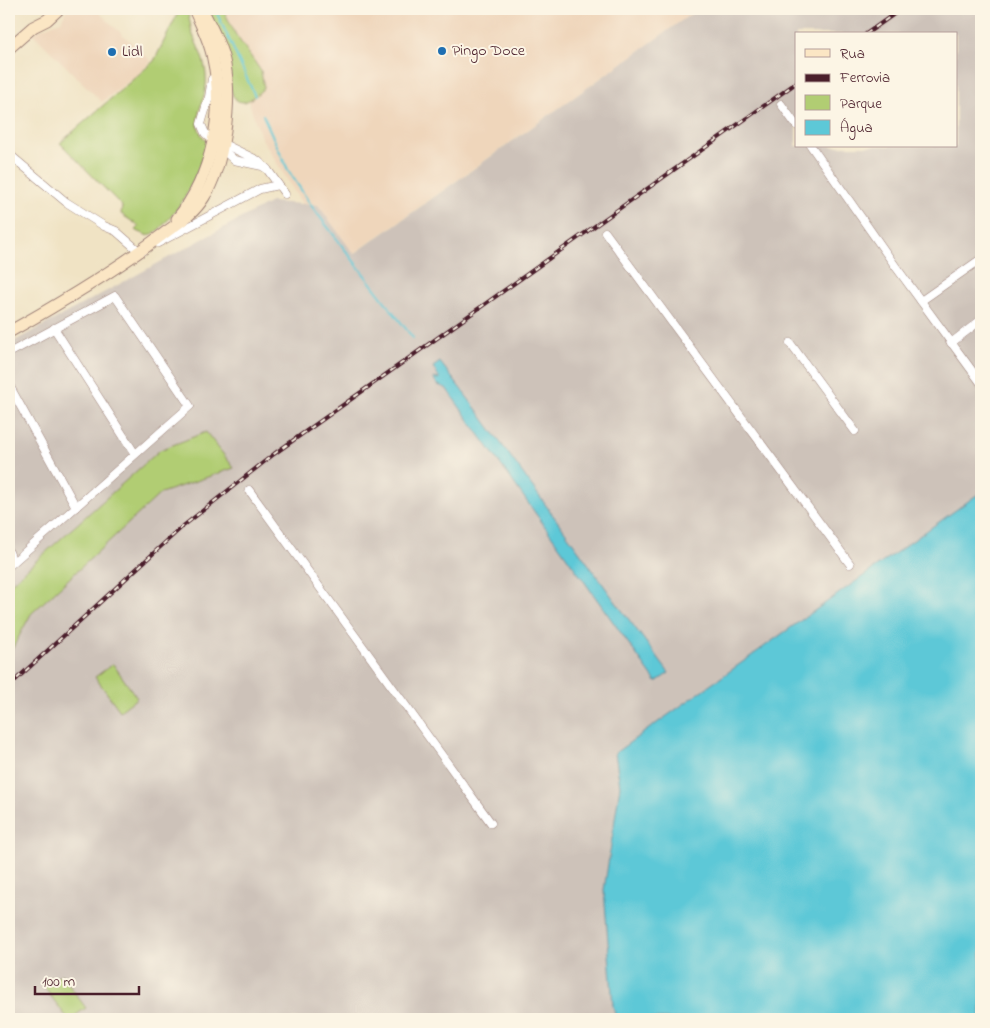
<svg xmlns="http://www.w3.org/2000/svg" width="990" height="1028" font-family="'Indie Flower',sans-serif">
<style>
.built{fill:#efd6bb}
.industrial{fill:#cdc2b9;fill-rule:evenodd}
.green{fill:#b1cd73;stroke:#7e764f}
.water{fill:#5dc8d7;stroke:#547481}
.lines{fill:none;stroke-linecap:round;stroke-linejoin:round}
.stream{stroke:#5dc8d7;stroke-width:2}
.street-casing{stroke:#9d8178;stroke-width:9}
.secondary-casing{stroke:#9d8178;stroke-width:13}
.street{stroke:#fff;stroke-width:8}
.secondary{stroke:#fbe6c4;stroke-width:11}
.rail-casing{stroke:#4a1f2b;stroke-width:4}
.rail{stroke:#fcf5e5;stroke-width:2;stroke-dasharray:5.5;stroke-linecap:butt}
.poi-dot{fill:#1f6fb2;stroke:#fcf5e5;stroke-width:2}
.labels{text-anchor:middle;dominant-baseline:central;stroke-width:4;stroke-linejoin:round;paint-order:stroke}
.poi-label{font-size:16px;fill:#4a1f2b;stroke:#fcf5e5;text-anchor:start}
</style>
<rect width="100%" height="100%" fill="#fcf5e5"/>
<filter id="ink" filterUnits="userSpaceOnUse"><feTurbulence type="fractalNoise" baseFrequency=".02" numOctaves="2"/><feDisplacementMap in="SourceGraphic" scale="10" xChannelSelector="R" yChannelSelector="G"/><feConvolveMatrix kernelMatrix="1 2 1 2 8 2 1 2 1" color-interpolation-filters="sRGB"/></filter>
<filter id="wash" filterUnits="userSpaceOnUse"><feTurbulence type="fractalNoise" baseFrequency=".0096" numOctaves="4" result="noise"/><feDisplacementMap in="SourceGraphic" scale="20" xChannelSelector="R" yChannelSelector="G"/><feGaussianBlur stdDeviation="1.12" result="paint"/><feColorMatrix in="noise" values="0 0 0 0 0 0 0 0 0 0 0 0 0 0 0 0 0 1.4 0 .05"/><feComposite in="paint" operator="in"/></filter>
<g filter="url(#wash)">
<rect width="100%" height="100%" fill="#f0e3c4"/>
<!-- built -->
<g class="built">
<path d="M67,9h28l56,52 -13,13 -36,28 -69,-68 10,-6 18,-7z"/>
<path d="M216,9h482l-345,245 -35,-49 -16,-1 -41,-67z"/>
</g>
<!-- industrial -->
<path class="industrial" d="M698,9h283v483l-366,261 5,33 -9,52 -7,52 9,116 3,13h-607v-675l262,-142 47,3 36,49zM796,34h160v112h-160z"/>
<!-- green -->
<g class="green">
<path d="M180,9h6c4,8 4,17 7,26 5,13 12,25 13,40 3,28 -21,45 2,68 -11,30 -19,55 -42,79 -5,6 -10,11 -18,14l-13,-6 4,-4 -18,-12 1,-8 -62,-63 94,-82z"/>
<path d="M204,9h19l13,26 25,36 3,17c-9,8 -22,22 -31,8z"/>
<path d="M206,432l28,36 -73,25 -130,121 -22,41v-70l151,-135z"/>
<path d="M113,664l24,34 -17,13 -25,-34z"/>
<path d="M61,974l25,34 -16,11h-2l-24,-32z"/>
</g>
<!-- water -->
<g class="water">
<path d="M440,362l37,48 138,191 54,72 -13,9 -210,-294 -8,-3 -5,-7 7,1 -7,-12z"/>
<path d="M981,492v527h-365l-3,-13 -9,-116 16,-104 -5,-33z"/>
</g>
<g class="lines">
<!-- stream -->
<g class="stream">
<path d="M215,9l40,87"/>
<path d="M263,115l25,55 25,38 100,130"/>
</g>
</g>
</g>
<g filter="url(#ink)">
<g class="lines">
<!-- street casing -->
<g class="street-casing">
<g id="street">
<path d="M212,79l-3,18 -8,27 4,9 29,27 28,6 5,3"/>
<path d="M781,104l15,21"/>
<path d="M224,144l33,16 10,9 18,25"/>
<path d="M811,146l85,121 85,116"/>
<path d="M9,154l57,48 38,24 12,5 24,21 3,-1"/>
<path d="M605,232l245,332"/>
<path d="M158,243l102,-54 18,-4"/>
<path d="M921,301l60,-42"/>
<path d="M54,328l81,126"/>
<path d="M790,343l65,88"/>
<path d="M951,343l30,-23"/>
<path d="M9,353l106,-57 75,110 -181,160"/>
<path d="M9,385l67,122"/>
<path d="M249,490l242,333"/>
<path d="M9,552l4,10"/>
</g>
</g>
<!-- secondary casing -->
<g class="secondary-casing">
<g id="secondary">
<path d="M9,48l24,-21 14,-7 12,-11"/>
<path d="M177,219c35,-42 48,-107 36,-160 -3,-18 -12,-34 -19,-50"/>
<path d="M9,332c52,-29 105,-61 153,-97 16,-12 31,-20 42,-38 20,-32 28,-95 21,-132 -4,-20 -14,-38 -23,-56"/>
</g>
</g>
<!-- street -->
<use href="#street" class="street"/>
<!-- secondary -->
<use href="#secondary" class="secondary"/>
<!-- rail casing -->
<g class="rail-casing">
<g id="rail">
<path d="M866,34l35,-25"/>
<path d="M9,686l173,-159 92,-73 522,-371"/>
</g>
</g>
<!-- rail -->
<use href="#rail" class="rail"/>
</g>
</g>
<!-- markers -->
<g class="poi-dot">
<circle cx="442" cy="51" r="5"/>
<circle cx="112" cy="52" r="5"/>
</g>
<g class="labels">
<!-- poi labels -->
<g class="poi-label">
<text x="452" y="51">Pingo Doce</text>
<text x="122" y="52">Lidl</text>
</g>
</g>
<!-- margin -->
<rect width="990" height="1028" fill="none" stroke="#fcf5e5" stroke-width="30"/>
<!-- legend -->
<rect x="795" y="32" width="162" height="115" fill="#fcf5e5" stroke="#b59f9b"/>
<rect x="805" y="49" width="25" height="8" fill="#fbe6c4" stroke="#b59f9b"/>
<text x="840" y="58" font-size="15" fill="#4a1f2b">Rua</text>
<rect x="805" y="74" width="25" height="8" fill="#4a1f2b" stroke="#b59f9b"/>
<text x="840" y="82" font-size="15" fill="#4a1f2b">Ferrovia</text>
<rect x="805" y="95" width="25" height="15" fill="#b1cd73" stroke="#b59f9b"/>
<text x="840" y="108" font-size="15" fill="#4a1f2b">Parque</text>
<rect x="805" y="120" width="25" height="15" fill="#5dc8d7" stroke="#b59f9b"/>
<text x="840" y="132" font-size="15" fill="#4a1f2b">Água</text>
<!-- scale -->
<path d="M35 986v8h104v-8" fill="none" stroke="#4a1f2b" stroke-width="2.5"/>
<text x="42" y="986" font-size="15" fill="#4a1f2b" stroke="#fcf5e5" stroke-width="4" paint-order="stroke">100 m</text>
</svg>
